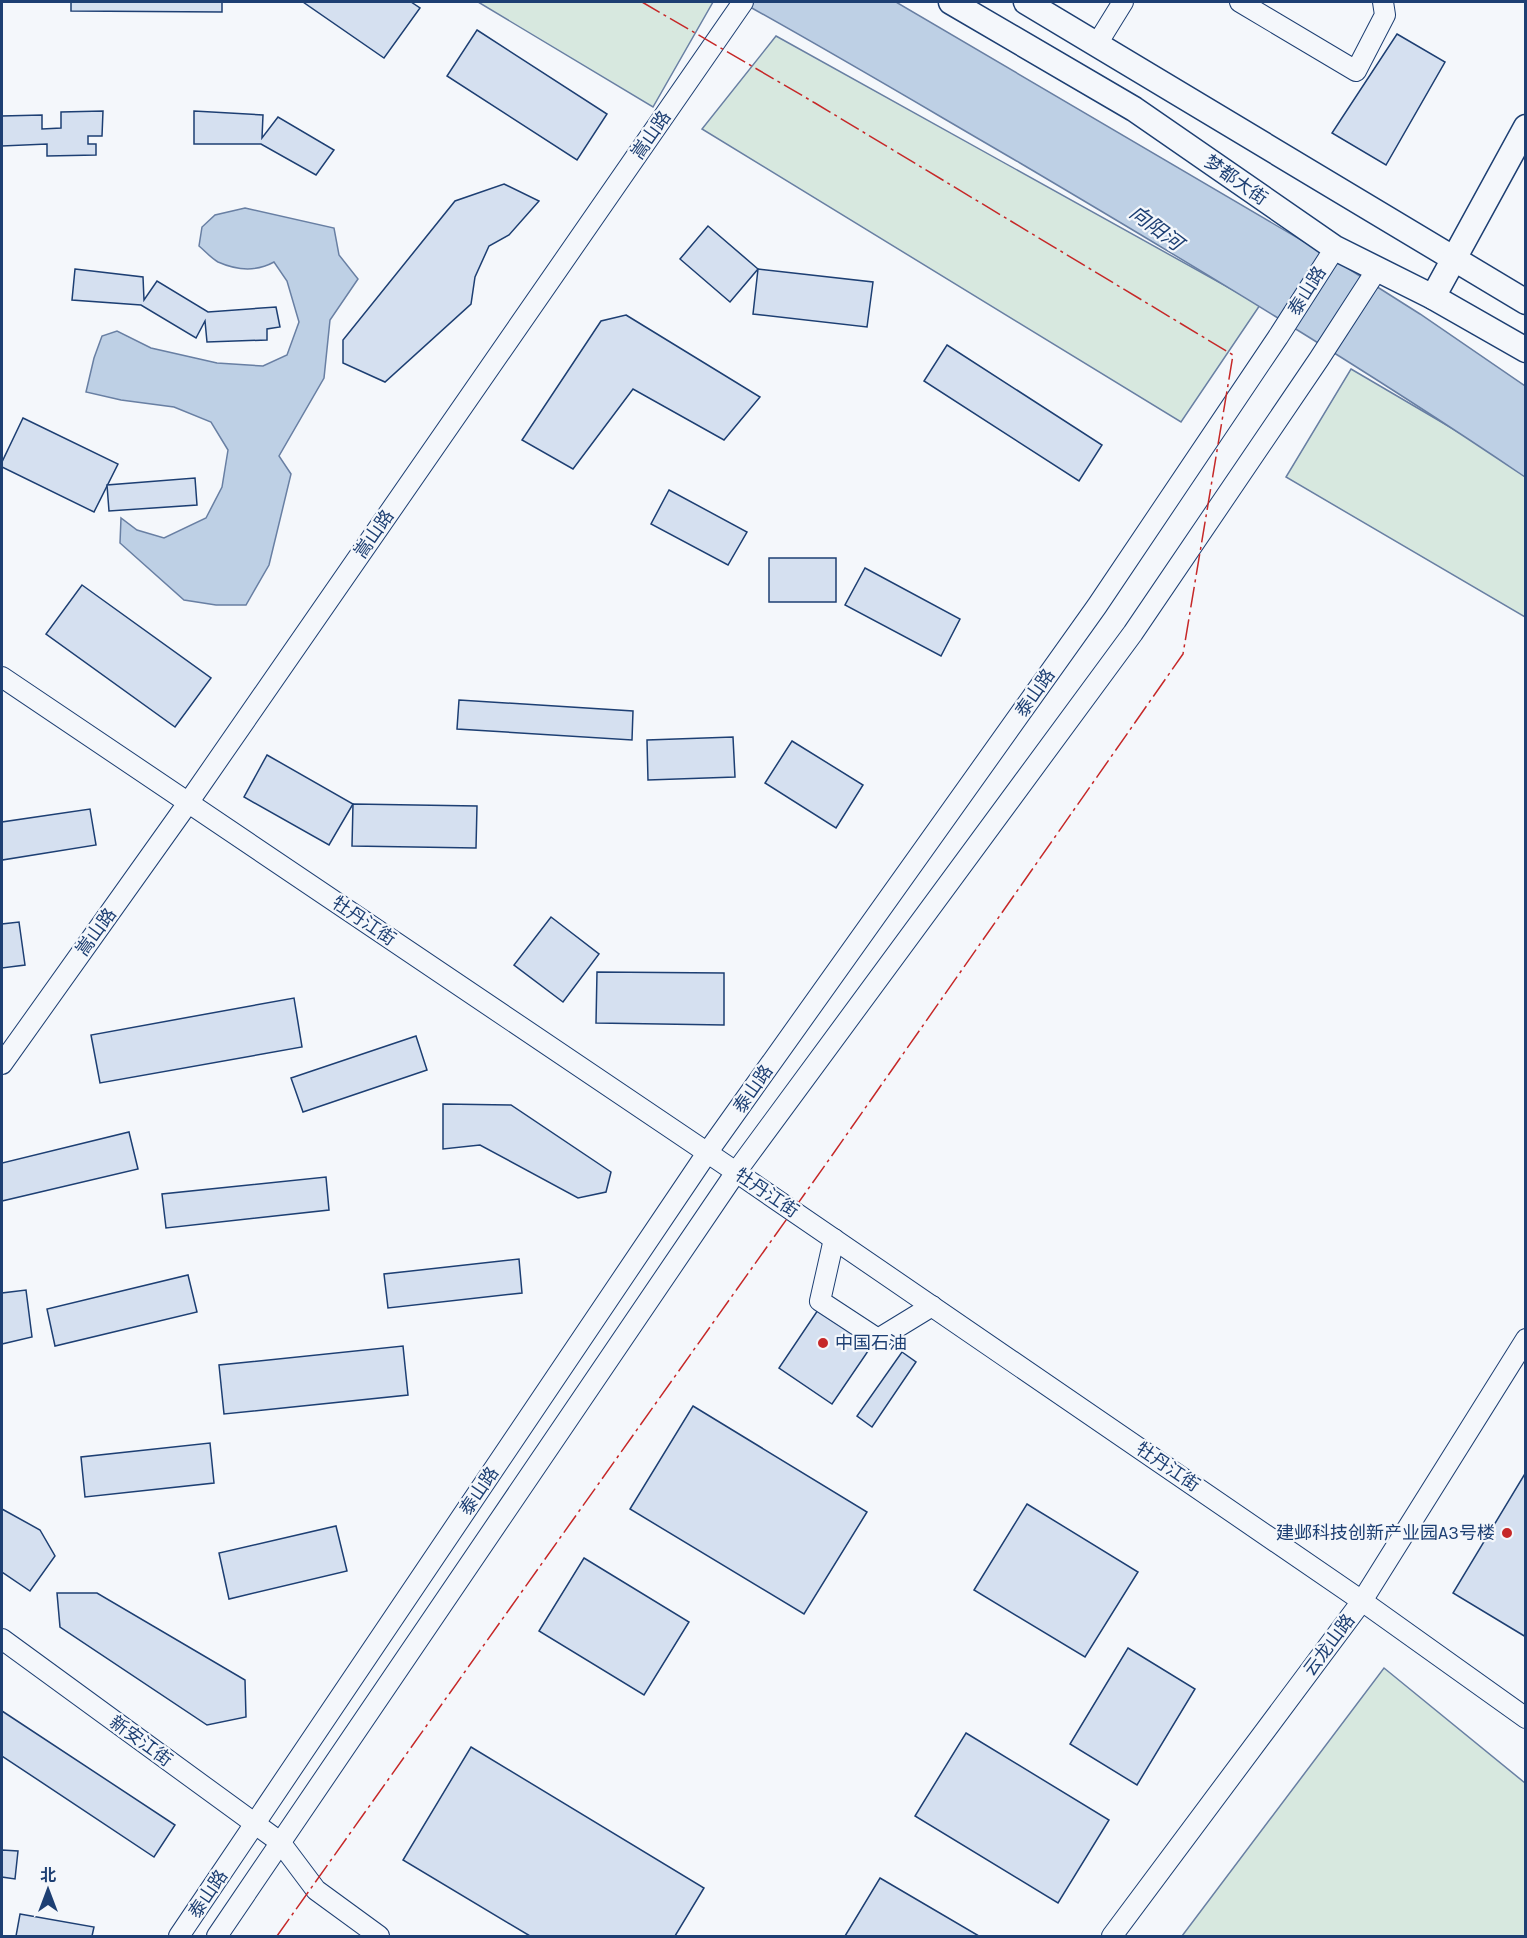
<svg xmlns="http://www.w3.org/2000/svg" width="1527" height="1938" font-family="Karla,'Noto Sans SC',sans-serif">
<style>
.green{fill:#d7e8df;stroke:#687fa3;stroke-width:1.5}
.water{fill:#bed0e5;stroke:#687fa3;stroke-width:1.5}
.building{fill:#d5e0f0;stroke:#1d3f73;stroke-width:1.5}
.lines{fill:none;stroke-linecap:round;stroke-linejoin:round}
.minor-casing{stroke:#1d3f73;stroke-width:22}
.major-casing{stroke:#1d3f73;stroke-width:27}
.minor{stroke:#f4f7fb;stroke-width:20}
.major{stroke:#f4f7fb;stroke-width:24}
.power{stroke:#c62828;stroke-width:1.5;stroke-dasharray:21 4.5 3 4.5;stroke-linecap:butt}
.poi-dot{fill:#c62828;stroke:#f4f7fb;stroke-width:2}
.labels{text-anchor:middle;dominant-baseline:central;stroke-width:4.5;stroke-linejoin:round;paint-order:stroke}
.street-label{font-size:18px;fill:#1d3f73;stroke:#f4f7fb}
.poi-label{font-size:18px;fill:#1d3f73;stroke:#f4f7fb;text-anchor:start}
.water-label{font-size:20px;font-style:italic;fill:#1d3f73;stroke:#f4f7fb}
</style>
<rect width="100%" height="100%" fill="#f4f7fb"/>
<!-- green -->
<g class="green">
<path d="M478,2h235l-60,105z"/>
<path d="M776,36l484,269 -79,117 -479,-293z"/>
<path d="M1351,369l174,102v146l-239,-140z"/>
<path d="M1384,1668l141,115v153h-343z"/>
</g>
<!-- water -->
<g class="water">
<path d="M741,2h155l434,255 90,57 105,72v91c-164,-111 -334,-213 -505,-314 -93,-54 -185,-109 -279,-161z"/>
<path d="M245,208l89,20 5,27 19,24 -28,41 -6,58 -45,78 12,18 -22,91 -23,40h-30l-32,-5 -64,-57 1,-25 16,12 27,8 42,-20 16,-31 6,-37 -17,-28 -37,-15 -53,-7 -35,-8 8,-34 8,-22 15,-5 34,17 66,15 46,3 24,-11 12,-33 -12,-41 -13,-19c-18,10 -38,8 -56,0 -7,-4 -13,-11 -19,-16l3,-19 13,-12z"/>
</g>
<!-- building -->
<g class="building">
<path d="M71,2h151v10l-151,-1z"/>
<path d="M303,2h108l9,6 -36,50z"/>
<path d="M477,30l130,84 -30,46 -130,-84z"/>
<path d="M1397,34l48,28 -59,103 -54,-32z"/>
<path d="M103,111l-1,25h-14v8h8v11l-49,1v-12l-45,2v-30l40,-1v14l19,-1v-16z"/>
<path d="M194,111l69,4 -1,23 16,-21 56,33 -18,25 -55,-31h-67z"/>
<path d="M504,184l35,17 -30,34 -20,11 -14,31 -4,27 -86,78 -42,-19v-23l112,-139z"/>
<path d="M708,226l50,43 -28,33 -50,-43z"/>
<path d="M75,269l68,8 1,23 13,-19 51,31 68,-5 4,20 -13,2v11l-60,2 -2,-21 -9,17 -55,-33 -69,-5z"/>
<path d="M758,269l115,13 -6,45 -114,-13z"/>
<path d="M626,315l134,82 -36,43 -91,-51 -60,80 -51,-29 79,-119z"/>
<path d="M947,345l155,100 -23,36 -155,-100z"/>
<path d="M23,418l95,46 -24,48 -92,-45v-5z"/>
<path d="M195,478l2,27 -88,6 -2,-26z"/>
<path d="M669,490l78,42 -19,33 -77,-41z"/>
<rect x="769" y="558" width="67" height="44"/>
<path d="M865,568l95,51 -19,37 -96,-51z"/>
<path d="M82,585l129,93 -36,49 -129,-93z"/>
<path d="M459,700l174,11 -1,29 -175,-11z"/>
<path d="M733,737l2,40 -87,3 -1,-40z"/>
<path d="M792,741l71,44 -27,43 -71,-45z"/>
<path d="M267,755l86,49 -24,41 -85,-48z"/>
<path d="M353,804l124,2 -1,42 -124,-2z"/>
<path d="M90,809l6,36 -94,15v-38z"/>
<path d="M551,917l48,37 -36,48 -49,-37z"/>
<path d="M19,922l6,43 -23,3v-44z"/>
<path d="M597,972l127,1v52l-128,-2z"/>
<path d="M294,998l8,49 -202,36 -9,-48z"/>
<path d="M416,1036l11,34 -124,42 -12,-34z"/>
<path d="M443,1104l68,1 100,67 -5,20 -28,6 -98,-53 -37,4z"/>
<path d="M129,1132l9,37 -136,32v-38z"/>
<path d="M326,1177l3,33 -163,18 -4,-34z"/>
<path d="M519,1259l3,34 -134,15 -4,-34z"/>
<path d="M188,1275l9,37 -142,34 -8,-37z"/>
<path d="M26,1290l6,47 -30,7v-51z"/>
<path d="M826,1298l53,37 -47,69 -53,-36z"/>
<path d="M403,1346l5,49 -184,19 -5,-49z"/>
<path d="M902,1352l14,10 -44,65 -15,-11z"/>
<path d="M693,1406l174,106 -63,102 -174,-105z"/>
<path d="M210,1443l4,40 -129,14 -4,-40z"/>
<path d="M1526,1472v165l-73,-44z"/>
<path d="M1027,1504l111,68 -53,85 -111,-67z"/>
<path d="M2,1509l38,21 15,26 -25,35 -28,-19z"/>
<path d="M336,1526l11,45 -118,28 -10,-46z"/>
<path d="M584,1558l105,64 -45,73 -105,-64z"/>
<path d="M57,1593h40l148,87 1,37 -39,8 -147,-98z"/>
<path d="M1128,1648l67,41 -58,96 -67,-41z"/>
<path d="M2,1711l173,114 -21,32 -152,-101z"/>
<path d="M966,1733l143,87 -51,83 -143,-87z"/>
<path d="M471,1747l233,141 -29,48h-145l-127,-76z"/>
<path d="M2,1850l16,1 -3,28 -13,-2z"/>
<path d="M880,1878l99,58h-134z"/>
<path d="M20,1914l74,13 -2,9h-76z"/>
</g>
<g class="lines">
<!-- minor casing -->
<g class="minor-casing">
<g id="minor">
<path d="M1240,2l116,69 29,-56 -2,-13"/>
<path d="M1097,44l26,-42"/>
<path d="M2,677l734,495 626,429 164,117"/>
<path d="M2,1064l186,-261 555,-801"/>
<path d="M834,1239l-14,62 58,38 54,-33"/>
<path d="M2,1639l278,203 36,48 63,46"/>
<path d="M179,1936l528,-783 390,-547 181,-269 57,-89"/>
<path d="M217,1936l519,-764 397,-539 186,-274 59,-91"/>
<path d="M1112,1936l250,-335 164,-262"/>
</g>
</g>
<!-- major casing -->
<g class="major-casing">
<g id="major">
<path d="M951,2l183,107 201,139 98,49 93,53"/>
<path d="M1026,2l500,300"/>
<path d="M1433,297l93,-170"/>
</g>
</g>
<!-- minor -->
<use href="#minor" class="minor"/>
<!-- major -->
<use href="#major" class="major"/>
<!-- power -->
<path class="power" d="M277,1936l556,-782 350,-500 50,-299 -418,-252 -173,-101"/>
</g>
<!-- markers -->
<g class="poi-dot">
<circle cx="823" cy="1343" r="6"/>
<circle cx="1507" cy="1533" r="6"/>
</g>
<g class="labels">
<!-- street labels -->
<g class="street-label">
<text transform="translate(651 135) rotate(-55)">嵩山路</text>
<text transform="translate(1236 180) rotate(35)">梦都大街</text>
<text transform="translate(1307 291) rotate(-58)">泰山路</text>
<text transform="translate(374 534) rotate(-55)">嵩山路</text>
<text transform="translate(1035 693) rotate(-55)">泰山路</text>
<text transform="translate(364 921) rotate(34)">牡丹江街</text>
<text transform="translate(96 932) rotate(-54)">嵩山路</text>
<text transform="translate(753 1089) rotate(-55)">泰山路</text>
<text transform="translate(767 1193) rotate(34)">牡丹江街</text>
<text transform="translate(1168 1467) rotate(34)">牡丹江街</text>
<text transform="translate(479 1491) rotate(-56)">泰山路</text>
<text transform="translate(1329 1645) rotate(-53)">云龙山路</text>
<text transform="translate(141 1741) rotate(36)">新安江街</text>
<text transform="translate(208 1894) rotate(-56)">泰山路</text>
</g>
<!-- poi labels -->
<g class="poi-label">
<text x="835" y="1343">中国石油</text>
<text x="1495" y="1533" text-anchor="end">建邺科技创新产业园A3号楼</text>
</g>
<!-- water labels -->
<g class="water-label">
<text transform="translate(1156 228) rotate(37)">向阳河</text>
</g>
</g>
<!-- border -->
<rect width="1527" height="1938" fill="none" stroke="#1d3f73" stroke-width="6"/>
<!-- north arrow -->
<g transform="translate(48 1890)" stroke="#f4f7fb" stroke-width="4.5" paint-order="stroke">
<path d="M0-4.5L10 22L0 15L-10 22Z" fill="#1d3f73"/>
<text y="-9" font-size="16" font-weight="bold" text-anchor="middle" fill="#1d3f73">北</text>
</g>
</svg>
